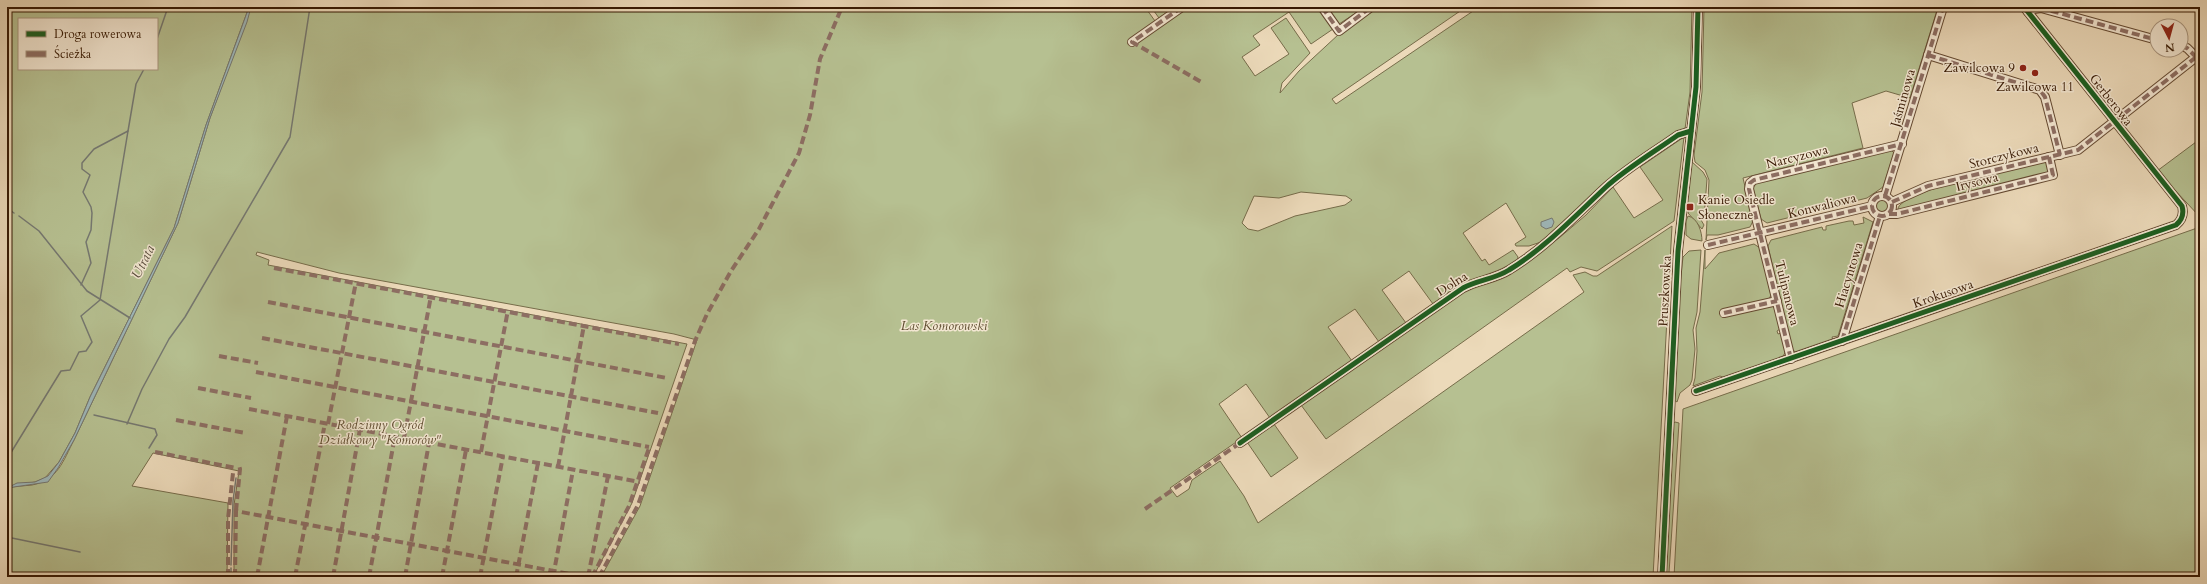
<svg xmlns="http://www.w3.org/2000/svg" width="2207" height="584" font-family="Cardo,serif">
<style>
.green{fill:#b6c091;stroke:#766c4a;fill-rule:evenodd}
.water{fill:#9eb8bb;stroke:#757871}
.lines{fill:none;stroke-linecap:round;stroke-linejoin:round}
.stream{stroke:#757871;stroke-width:1.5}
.minor-casing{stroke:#644931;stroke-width:10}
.minor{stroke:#f3e7d2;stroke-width:8}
.quiet{stroke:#8d6e63;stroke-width:4;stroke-dasharray:8 4;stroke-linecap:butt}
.cycleway-casing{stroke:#f3e7d2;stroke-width:8}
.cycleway{stroke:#1b5e20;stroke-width:5}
.poi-dot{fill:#8f2418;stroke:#f3e7d2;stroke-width:1.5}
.labels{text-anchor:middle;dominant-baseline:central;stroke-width:3;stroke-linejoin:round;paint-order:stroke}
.poi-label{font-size:13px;fill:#371903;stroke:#f3e7d2;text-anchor:end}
.street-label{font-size:13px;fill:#371903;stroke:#f3e7d2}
.park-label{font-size:13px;font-style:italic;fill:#5d4b2e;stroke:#f3e7d2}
.water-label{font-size:14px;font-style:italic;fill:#56493a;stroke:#f3e7d2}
</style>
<rect width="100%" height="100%" fill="#ecdaba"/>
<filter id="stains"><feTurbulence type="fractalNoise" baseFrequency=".005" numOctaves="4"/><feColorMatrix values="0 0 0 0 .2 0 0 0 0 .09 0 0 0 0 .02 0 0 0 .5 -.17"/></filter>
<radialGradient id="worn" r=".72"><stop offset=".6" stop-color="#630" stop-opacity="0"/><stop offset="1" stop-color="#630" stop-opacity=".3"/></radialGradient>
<!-- green -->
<g class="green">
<path d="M7,7h242l-43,118 -32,103 -84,169 -15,36 -16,29 -14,16 -10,4 -28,5zM19,19h138v50h-138z"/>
<path d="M251,7h894l10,14 -18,21 52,-35h129l15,22 -22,15 -22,-32 -36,24 7,9 -18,12 13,19 34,-22 -18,-26 15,-10 24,35 -28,30 -2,10 19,-22 40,-37 40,-27h87l-134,92 4,5 143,-97h213l-2,85 -5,37 -50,35 -91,77 -15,5h-13l-1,-2 11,-7 -20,-34 -43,30 19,28 3,-2 4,6 24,-15 5,7 -1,5 -84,42 -24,-33 -27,19 24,33 -27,19 -24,-33 -27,18 24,34 -82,57 -24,-34 -27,20 23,34 -72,50 7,9 12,-8 3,-9 28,-19 24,35 14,27 326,-231 -11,-17 12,-3 8,4h4l75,-50 -19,351h-1052l39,-71 57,-166 -23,-6 -335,-61 -82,-21 -1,3 13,5 -1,5 419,79 -55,159 -39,74h-359v-72l5,-34 -86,-18 -21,33 96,17 -1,74h-220v-89c8,-2 16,-2 25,-3 26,-5 31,-24 42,-45l104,-217 32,-105zM1301,192l45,4 6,4 -7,5 -50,11 -37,15 -10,-2 -6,-6 12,-27 25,2z"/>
<path d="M1151,7h24l-16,11z"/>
<path d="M1327,7h34l1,2 -23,15z"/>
<path d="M1704,7h234l-28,91 -24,-7 -34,12 11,45 -120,30 10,43 -3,6 -32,8h-11l-1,5 3,-60 -4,-10 -10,-8 -1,-7 8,-63z"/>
<path d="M1684,137l-10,84 -77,50 -16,-4 -11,5 -3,-4 -241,171 -25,-34 164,-115 39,-14 55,-38 27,-23 27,-28 21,31 29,-18 -23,-33z"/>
<path d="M2200,139v78l-43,-46z"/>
<path d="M1890,149l4,4 -11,34 -16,11 -100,25 -6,-4 -8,-31 4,-6z"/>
<path d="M1691,161l12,11 4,7 -3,39 -3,2 3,5 -2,4 -14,-16 3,-7 -3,-1 -1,-4z"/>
<path d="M2042,161l6,1 3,10 -151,39 -2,-2c1,-18 123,-43 144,-48z"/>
<circle cx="1882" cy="205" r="7"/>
<path d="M1688,216c10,2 14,16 14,25l-11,-2 -5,-4v-14z"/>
<path d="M1863,217l10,5 -35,114 -6,1 1,3 -37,12 -4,-2 -24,-104 3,-6 51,-13 1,3h3v-4l23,-5h4l1,4 10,-2z"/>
<path d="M2200,227v350h-526l9,-168z"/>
<path d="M1754,244l6,4 11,47 -3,6 -46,11v5l48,-12 5,3 5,21 -3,2 1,3 3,-1 5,18 -4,7 -57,20 -5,-2 -27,10 2,-8 2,-27 -1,-23 4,-16 5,-62v19l14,-16z"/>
<path d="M1701,250l-4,62 -4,18 2,19 -3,31 -2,5 -10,8 -3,9 -3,-2 5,-106 4,-37 6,-6z"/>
<path d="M1675,422l4,1 -10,150 -1,4h-5l9,-153z"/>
<path d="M1274,424l24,34 -27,19 -24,-35z"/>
</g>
<!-- water -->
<g class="water">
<path d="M249,7h2l-4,15 -37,96 -32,105 -104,217 -16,28 -10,14 -41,6 10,-5 18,-1 13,-6 11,-14 16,-29 15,-36 84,-169 32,-103z"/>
<path d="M1552,218l2,4 -2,5 -6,2 -5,-3v-4z"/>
</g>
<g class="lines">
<!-- stream -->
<g class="stream">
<path d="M157,39l11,-32"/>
<path d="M7,208l7,5"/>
<path d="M19,216l20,15 48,60 43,27"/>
<path d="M81,285l10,-22 -5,-21 5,-12 1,-17 -1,-6 -8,-15 7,-17 -8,-6v-6l12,-14 34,-18 8,-47 8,-15"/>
<path d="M94,415l61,14 2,6 -8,13"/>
<path d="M127,424l15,-35 27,-50 16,-22 105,-180 20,-130"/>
<path d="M7,459l54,-88 9,-1 9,-18 7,-1 6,-9 -11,-26 19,-16 28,-169"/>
<path d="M7,537l73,15"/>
<path d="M231,565l2,-64 3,-23"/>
<path d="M231,577v-9"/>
</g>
<!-- minor casing -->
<g class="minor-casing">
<g id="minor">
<path d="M1322,7l17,24 32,-24"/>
<path d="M2028,12l6,-3 7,-1 116,32"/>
<path d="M1132,42l50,-35"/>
<path d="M2181,46l6,2 9,9"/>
<path d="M1928,55l112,35 5,7 15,58"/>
<circle cx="1882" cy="206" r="10"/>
<path d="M1885,196l58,-189"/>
<path d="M1892,202l36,-16 150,-36 122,-96"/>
<path d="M1889,214h8l156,-39 -4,-18"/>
<path d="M1708,245l164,-39"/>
<path d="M1724,313l53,-12"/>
<path d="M1842,341l38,-125"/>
<path d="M1791,359l-42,-170 1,-6 4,-3 148,-36"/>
<path d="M1696,391l480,-166c6,-5 8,-12 6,-19l-158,-199"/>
<path d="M1240,443l223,-155c15,-8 32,-9 46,-18 36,-22 66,-54 97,-83 21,-19 48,-35 72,-52l13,-4"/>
<path d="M1662,577l16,-326 18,-164 2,-80"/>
</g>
</g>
<!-- minor -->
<use href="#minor" class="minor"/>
<!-- quiet -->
<g class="quiet">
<path d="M1182,7l-50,35 71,41"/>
<path d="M1322,7l17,24 32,-24"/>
<path d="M2028,12l6,-3 7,-1 116,32"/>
<path d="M2181,46l6,2 9,9"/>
<path d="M1928,55l112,35 5,7 15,58"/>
<circle cx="1882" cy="206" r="10"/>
<path d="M1885,196l58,-189"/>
<path d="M1892,202l36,-16 150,-36 122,-96"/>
<path d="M1889,214h8l156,-39 -4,-18"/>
<path d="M1708,245l164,-39"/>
<path d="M274,268l405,76"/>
<path d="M268,302l399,76"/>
<path d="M1724,313l53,-12"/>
<path d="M262,338l396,75"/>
<path d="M1842,341l38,-125"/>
<path d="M219,356l39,7"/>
<path d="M1791,359l-42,-170 1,-6 4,-3 148,-36"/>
<path d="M256,372l393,75"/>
<path d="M198,388l53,10"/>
<path d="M249,409l391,73"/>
<path d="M176,420l69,13"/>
<path d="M328,424l28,-142"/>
<path d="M404,438l27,-142"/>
<path d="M155,452l81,16"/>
<path d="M481,452l27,-142"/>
<path d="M558,467l26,-142"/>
<path d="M1145,509l95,-66"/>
<path d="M236,511l4,-42 -1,-4"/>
<path d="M228,577v-58l5,-46"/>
<path d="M235,577l1,-66 349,66"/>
<path d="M257,577l30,-161"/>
<path d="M295,577l30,-154"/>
<path d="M333,577l27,-148"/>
<path d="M369,577l26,-141"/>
<path d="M405,577l24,-134"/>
<path d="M442,577l24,-127"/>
<path d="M480,577l23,-121"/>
<path d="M516,577l22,-114"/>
<path d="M553,577l20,-107"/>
<path d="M588,577l20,-101"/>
<path d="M592,577l37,-71 20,-58"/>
<path d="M599,577l39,-72 57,-164 12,-27 24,-43 28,-42 40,-76 11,-38 10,-56 22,-52"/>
</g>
<!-- cycleway casing -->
<g class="cycleway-casing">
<g id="cycleway">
<path d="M1696,391l480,-166c6,-5 8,-12 6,-19l-158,-199"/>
<path d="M1240,443l223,-155c15,-8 32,-9 46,-18 36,-22 66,-54 97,-83 21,-19 48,-35 72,-52l13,-4"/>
<path d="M1662,577l16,-326 18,-164 2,-80"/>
</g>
</g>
<!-- cycleway -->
<use href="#cycleway" class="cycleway"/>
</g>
<!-- markers -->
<g class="poi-dot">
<circle cx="2023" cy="68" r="4"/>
<circle cx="2035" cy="73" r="4"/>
<rect x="1686" y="203" width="8" height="8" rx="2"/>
</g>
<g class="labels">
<!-- poi labels -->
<g class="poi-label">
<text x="2015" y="68">Zawilcowa 9</text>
<text x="2035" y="87" text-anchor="middle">Zawilcowa 11</text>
<text x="1698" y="200" text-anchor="start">Kanie Osiedle<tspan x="1698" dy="15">Słoneczne</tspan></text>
</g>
<!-- street labels -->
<g class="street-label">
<text transform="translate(1903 98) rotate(-74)">Jaśminowa</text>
<text transform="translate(2111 100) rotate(52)">Gerberowa</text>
<text transform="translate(2004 156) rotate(-14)">Storczykowa</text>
<text transform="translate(1797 157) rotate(-14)">Narcyzowa</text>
<text transform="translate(1977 182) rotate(-14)">Irysowa</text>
<text transform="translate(1822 206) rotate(-14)">Konwaliowa</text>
<text transform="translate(1849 275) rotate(-73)">Hiacyntowa</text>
<text transform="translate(1452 284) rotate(-32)">Dolna</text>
<text transform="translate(1665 291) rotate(-87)">Pruszkowska</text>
<text transform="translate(1787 293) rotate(76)">Tulipanowa</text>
<text transform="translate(1943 294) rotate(-19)">Krokusowa</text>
</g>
<!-- park labels -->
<g class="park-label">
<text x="944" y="326">Las Komorowski</text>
<text x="380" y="425">Rodzinny Ogród<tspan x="380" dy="15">Działkowy "Komorów"</tspan></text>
</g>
<!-- water labels -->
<g class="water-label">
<text transform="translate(143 262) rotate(-64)">Utrata</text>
</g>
</g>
<!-- margin -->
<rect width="2207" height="584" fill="none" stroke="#ecdaba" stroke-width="24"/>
<rect x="8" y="8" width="2191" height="568" fill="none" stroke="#371903" stroke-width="2"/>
<rect x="12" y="12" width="2183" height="560" fill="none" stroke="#371903"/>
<!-- legend -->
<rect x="18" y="18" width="140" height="52" fill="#f3e7d2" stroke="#a8957f"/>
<rect x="26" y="31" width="20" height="6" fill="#1b5e20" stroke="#a8957f"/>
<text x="54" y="38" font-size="12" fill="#371903">Droga rowerowa</text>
<rect x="26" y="51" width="20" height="6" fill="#8d6e63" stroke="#a8957f"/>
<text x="54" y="58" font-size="12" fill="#371903">Ścieżka</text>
<!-- north arrow -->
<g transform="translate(2169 38) rotate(174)"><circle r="19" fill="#f3e7d2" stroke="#a8957f"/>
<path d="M0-3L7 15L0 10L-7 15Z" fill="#8f2418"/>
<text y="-6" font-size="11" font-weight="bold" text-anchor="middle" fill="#371903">N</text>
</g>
<rect width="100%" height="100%" filter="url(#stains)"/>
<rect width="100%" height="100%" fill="url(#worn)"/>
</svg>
